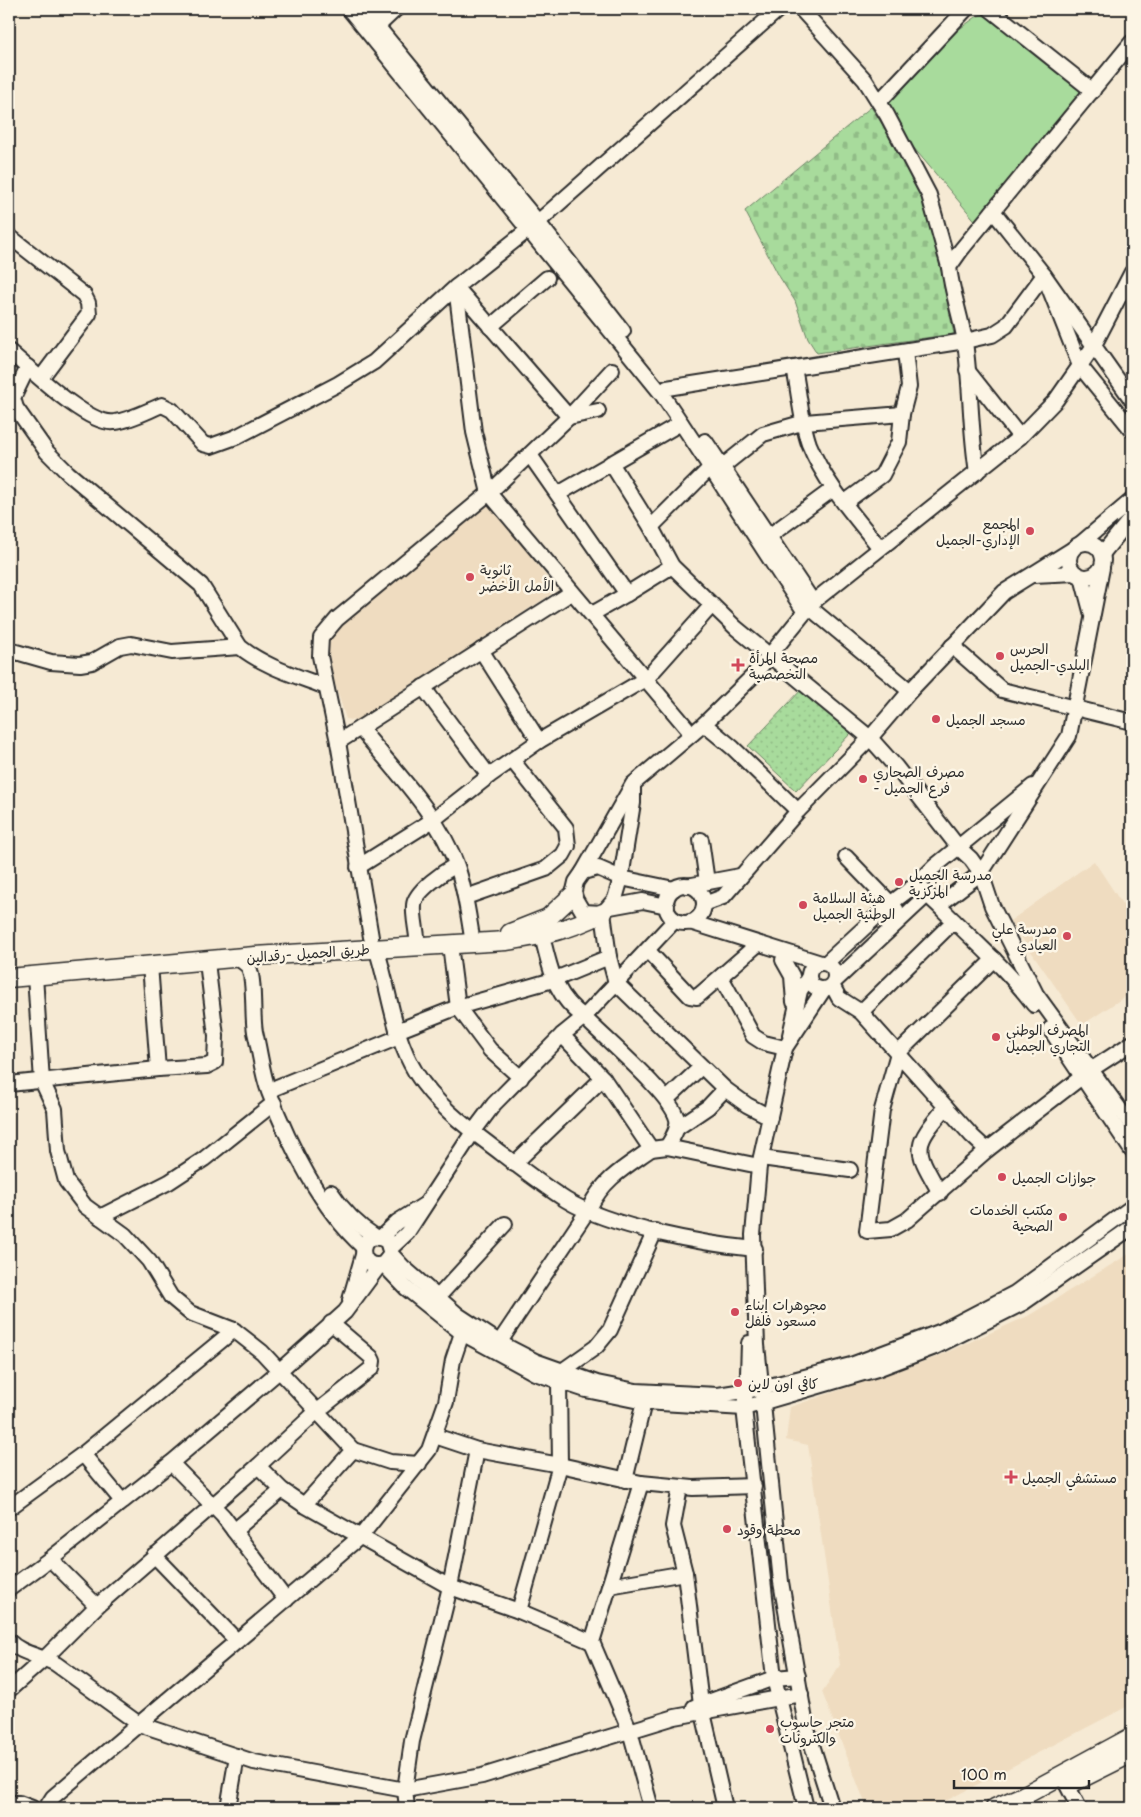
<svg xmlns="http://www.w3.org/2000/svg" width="1141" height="1817" font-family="'Playpen Sans','Playpen Sans Arabic',sans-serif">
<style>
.built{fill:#efdcc0}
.grass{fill:#a8db9c;stroke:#6a8364}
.cemetery{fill:url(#cemetery-stones);stroke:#6a8364}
.garden{fill:url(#garden-dots);stroke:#6a8364}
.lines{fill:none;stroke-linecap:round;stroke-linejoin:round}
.minor-casing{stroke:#2b2b2b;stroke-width:18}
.major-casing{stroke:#2b2b2b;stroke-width:21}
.minor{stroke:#fcf5e5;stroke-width:14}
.major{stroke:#fcf5e5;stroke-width:18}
.poi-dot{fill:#d1495b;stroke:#fcf5e5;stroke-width:2}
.labels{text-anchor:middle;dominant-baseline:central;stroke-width:5;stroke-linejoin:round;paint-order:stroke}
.poi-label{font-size:14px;fill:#2b2b2b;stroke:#fcf5e5;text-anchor:start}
.street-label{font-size:14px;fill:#2b2b2b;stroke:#fcf5e5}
</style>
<defs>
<pattern id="cemetery-stones" width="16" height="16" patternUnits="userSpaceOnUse" patternTransform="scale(1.25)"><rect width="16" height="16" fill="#a8db9c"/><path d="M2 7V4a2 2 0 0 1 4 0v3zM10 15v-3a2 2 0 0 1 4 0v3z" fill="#91bc87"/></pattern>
<pattern id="garden-dots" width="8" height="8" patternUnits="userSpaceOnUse" patternTransform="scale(1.25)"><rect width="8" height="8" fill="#a8db9c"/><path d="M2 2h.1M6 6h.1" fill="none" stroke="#91bc87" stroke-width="1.8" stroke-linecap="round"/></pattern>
</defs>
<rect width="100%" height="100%" fill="#f6ead4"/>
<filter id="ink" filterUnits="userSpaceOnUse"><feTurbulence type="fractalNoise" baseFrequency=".02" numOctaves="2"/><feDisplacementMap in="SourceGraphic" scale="10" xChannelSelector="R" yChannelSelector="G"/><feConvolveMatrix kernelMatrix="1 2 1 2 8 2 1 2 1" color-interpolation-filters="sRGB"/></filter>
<g filter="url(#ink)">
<!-- built -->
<g class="built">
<path d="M480,503l14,3 58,79 -2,10 -194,126 -10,-2 -13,-42 -5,-31 9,-19z"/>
<path d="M1094,861l38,58v73l-50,33 -72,-104z"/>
<path d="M1132,1252v452l-200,104h-65l-45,-116 18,-27 -32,-220 -22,-5 4,-33 144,-49 94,-42z"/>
</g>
<!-- grass -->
<path class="grass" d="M982,14l12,2 87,74 1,6 -104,128 -76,-90 -16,-35 54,-56 36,-26z"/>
<!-- cemetery -->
<path class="cemetery" d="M871,107c15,23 31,47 43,72 21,44 29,107 40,155l-137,19 -9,-14 -13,-38 -16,-25 -34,-65z"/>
<!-- garden -->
<path class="garden" d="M804,687l47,46 -55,58 -48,-45z"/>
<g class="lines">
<!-- minor casing -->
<g class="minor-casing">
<g id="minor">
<path d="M349,9l312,384c49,72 95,146 144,219"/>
<path d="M363,9l175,213 85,109"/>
<path d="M801,9l64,71 22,35 42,80 20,72"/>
<path d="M990,9l103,82"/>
<path d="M378,26l18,-17"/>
<path d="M879,102l87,-93"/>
<path d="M993,211l51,64 36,91 52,64"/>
<path d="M9,236l75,59 4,8 1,11 -48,64"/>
<path d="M456,287l18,145 15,61 203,241"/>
<path d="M457,288l112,129 29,-6"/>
<path d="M490,327l57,-49"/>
<path d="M9,351c20,17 80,76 106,71 16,-2 32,-11 47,-17l10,5 31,34 8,2 25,-9 102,-53 36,-22 82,-75 82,-65 241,-213"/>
<path d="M28,367l-15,31 3,10 31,44 21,21 133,112 39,62c25,20 57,29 86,40"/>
<path d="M794,368c5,23 7,54 15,76 16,40 45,71 71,104"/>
<path d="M967,370l53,67"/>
<path d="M667,388l298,-47 27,-6 14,-9 38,-51 88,125"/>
<path d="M705,441l108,161"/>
<path d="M530,455l97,139 45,-28"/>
<path d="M611,463l40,64 21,39 64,62 134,110 26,29 63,81 12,11 10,14 11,33 44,88 96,132"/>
<path d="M723,466l40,-32 42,-12 97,-8"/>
<path d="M977,472c-7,-43 -6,-87 -12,-130 -4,-25 -13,-49 -16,-75l12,-17 171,-208"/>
<path d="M558,494l123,-71"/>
<path d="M844,503l38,-28 17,-33 3,-28 7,-27 -4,-36"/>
<path d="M651,527l60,-60"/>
<path d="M761,542l72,-53"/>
<circle cx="1086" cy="560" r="17"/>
<path d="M1080,544l52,-44"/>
<path d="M1102,554l30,-37"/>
<path d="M1034,575l41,-2"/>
<path d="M1082,577l10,38"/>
<path d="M809,607l101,84"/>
<path d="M592,614l35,-20"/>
<path d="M952,646l50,44 130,32"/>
<path d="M9,650l42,12 29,2 12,-2 28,-16 11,-2 41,8 68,-5"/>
<path d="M481,650l58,91"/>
<path d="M423,687l66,89 50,-35 108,-63 65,-73"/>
<path d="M704,724l29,24 65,63"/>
<path d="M360,728c33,41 79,87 97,138 8,23 11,47 15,71"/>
<path d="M338,742l233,-149"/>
<path d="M633,785v18l-12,75 53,11"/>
<path d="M701,840l6,42"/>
<path d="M846,857l50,52"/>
<path d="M358,867l75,-47 56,-44"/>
<path d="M598,868l23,10 -6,21 -12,14 -20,-1 -10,-17 3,-13 7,-10z"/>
<path d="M583,872l50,-88 71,-60 49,-48 60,-74 207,-165 36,-37 37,-53 39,-75"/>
<path d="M918,883c7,12 17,18 26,28 31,31 64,59 90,94"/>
<circle cx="685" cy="904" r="19"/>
<path d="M687,886l53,-10"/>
<path d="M466,897l80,-28 17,-14 5,-9 -2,-18 -54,-68"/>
<path d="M704,904l19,-7 75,-86 72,-73 40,-47 94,-99 69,-43"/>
<path d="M939,905l42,-32 88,-137 33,-168"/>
<path d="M610,907l33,-6 24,5"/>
<path d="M603,913l6,44"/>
<path d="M690,922l131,41"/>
<path d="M542,936c9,35 12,59 42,81 20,21 87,77 93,102 2,10 -5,19 -10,28"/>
<path d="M371,937l-33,-195 -18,-86 1,-18 16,-19 152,-126 80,-76 43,-47"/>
<path d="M417,937c-1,-10 -4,-22 -3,-32 1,-14 31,-34 42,-40"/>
<path d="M450,945l8,62 32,43 31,28"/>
<path d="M376,948c14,42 16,86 40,125 18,29 46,51 73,71 25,19 50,39 77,56 44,27 137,44 189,49"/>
<path d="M648,951l42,45 7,1 61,-53"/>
<path d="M238,958c3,3 9,6 11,10 6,13 3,48 6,64 5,20 7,42 14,60 20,53 52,117 94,155"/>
<path d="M783,960l9,16 2,26"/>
<circle cx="822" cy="976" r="13"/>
<path d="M826,963l64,-59 28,-21 16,-16 99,-81"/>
<path d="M150,965l8,104"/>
<path d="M35,976l7,105 13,28 3,42 8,30 19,25 40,29 24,26 22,36 19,16 44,17"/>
<path d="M721,977l32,59 11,7 21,5"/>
<path d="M834,982l92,-86"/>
<path d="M832,985l7,13 22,14 111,124 15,14 105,-81 40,-26"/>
<path d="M824,989l-39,59 -26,118 -6,69 4,110 24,237 25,144 26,82"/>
<path d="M861,1012l93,-91"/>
<path d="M1050,1029l82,122"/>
<path d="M397,1031l61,-24 95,-27 56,-23 7,26 109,106 22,16 23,12"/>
<path d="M562,1035l41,43 48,71 16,-2 92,19"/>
<path d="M790,1035l10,-44 9,-15"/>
<path d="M9,1084l149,-15 49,-3 8,-4 1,-26 -9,-74"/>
<path d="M277,1087l122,-50"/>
<path d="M667,1099l34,-32"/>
<path d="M677,1128l31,-21 17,-18"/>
<path d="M987,1150l-80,70 -16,9 -24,2 15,-121 16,-57 96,-94"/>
<path d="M761,1158l89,12"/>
<path d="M514,1164l89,-86"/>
<path d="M331,1192c12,19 26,33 45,45"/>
<path d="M940,1193c-26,-46 -28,-45 6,-86"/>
<path d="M100,1217l69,-35 35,-23 70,-56"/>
<path d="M380,1238l17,-16 27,-17"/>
<path d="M391,1248l16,-15 66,-101 21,-28 68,-69 22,-18 91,-97"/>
<path d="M391,1254l-8,10c-28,8 -26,-39 4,-23l4,13 12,13 55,48 44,29 33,17 62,22 39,8 82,4 44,-7 89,-23 91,-34 73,-38 117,-86"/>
<path d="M383,1264l23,24 56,45 73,40 51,17 58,12 100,6 133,-39 58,-22 88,-44 109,-76"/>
<path d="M437,1298l68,-74"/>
<path d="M350,1300l13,-45"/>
<path d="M499,1343l91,-136c13,-28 37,-41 61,-58"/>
<path d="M749,1343l-1,31 -4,34 30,270 32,130"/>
<path d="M562,1371l34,-24 14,-17 45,-99"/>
<path d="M435,1436l42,14 83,15 81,18 52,5 61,-2"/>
<path d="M353,1450l37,12 29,2"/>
<path d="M83,1454l39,47"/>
<path d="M171,1463l52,53 63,84"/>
<path d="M258,1466l57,-53 57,-45 1,-7 -2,-4 -40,-34"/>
<path d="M625,1480l19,-78"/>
<path d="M641,1483l-49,159 38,89 21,77"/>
<path d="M680,1487l-7,39 12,47 16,131 24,104"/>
<path d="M9,1508l74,-54 151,-124 28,22 91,98 -49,55"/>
<path d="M234,1531l48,-41"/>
<path d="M154,1555l83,86"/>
<path d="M609,1586l76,-13"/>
<path d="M9,1589l41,-30 121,-96 107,-91 67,-60 34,-46"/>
<path d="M97,1606l161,-140 24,24 22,15 146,82 69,24 73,31"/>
<path d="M519,1611l41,-146 -1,-84"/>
<path d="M9,1641c12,13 31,14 47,23l83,60 115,38 151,28 77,-14 193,-59 126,-23"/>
<path d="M9,1690l36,-32 52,-52 -47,-47"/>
<path d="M694,1707l80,-29 24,-2"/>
<path d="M1067,1785l12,23"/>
<path d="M9,1803h10l13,5"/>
<path d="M46,1808l7,-11 308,-261 68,-86 17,-48 7,-42 9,-27"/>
<path d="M228,1808l9,-52"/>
<path d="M407,1808l-2,-18 7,-49 38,-154 27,-137"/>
</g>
</g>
<!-- major casing -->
<g class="major-casing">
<g id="major">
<path d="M510,933l38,-15 25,-23"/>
<path d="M9,978l246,-22 251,-15c35,-5 66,-12 97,-28"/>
<path d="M1072,1783l60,-30"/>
<path d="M995,1808l28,-12 109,-59"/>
</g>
</g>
<!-- minor -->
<use href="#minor" class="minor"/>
<!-- major -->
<use href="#major" class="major"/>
</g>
</g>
<!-- markers -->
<g class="poi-dot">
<circle cx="1030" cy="531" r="5"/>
<circle cx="470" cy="577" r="5"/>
<circle cx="1000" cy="656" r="5"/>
<path d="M735.5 657.5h5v5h5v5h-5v5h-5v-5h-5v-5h5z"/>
<circle cx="936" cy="719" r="5"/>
<circle cx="863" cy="779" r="5"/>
<circle cx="899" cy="882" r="5"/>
<circle cx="803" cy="905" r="5"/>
<circle cx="1067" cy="936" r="5"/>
<circle cx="996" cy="1037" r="5"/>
<circle cx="1002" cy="1177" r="5"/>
<circle cx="1063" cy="1217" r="5"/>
<circle cx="735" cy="1312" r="5"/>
<circle cx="738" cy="1383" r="5"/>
<path d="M1008.5 1469.5h5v5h5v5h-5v5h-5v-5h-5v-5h5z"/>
<circle cx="727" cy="1529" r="5"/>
<circle cx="770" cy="1729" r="5"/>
</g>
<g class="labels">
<!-- poi labels -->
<g class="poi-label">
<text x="1020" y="523" text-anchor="end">المجمع<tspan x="1020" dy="16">الإداري-الجميل</tspan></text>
<text x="480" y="569">ثانوية<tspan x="480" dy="16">الأمل الأخضر</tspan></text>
<text x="1010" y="648">الحرس<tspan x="1010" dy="16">البلدي-الجميل</tspan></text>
<text x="749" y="657">مصحة المرأة<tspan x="749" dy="16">التخصصية</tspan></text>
<text x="946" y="719">مسجد الجميل</text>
<text x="873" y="771">مصرف الصحاري<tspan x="873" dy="16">- فرع الجميل</tspan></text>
<text x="909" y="874">مدرسة الجميل<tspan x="909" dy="16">المركزية</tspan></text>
<text x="813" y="897">هيئة السلامة<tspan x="813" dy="16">الوطنية الجميل</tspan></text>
<text x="1057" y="928" text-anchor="end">مدرسة علي<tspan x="1057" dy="16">العيادي</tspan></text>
<text x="1006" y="1029">المصرف الوطني<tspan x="1006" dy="16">التجاري الجميل</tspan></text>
<text x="1012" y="1177">جوازات الجميل</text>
<text x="1053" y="1209" text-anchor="end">مكتب الخدمات<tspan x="1053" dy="16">الصحية</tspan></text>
<text x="745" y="1304">مجوهرات إبناء<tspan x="745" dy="16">مسعود فلفل</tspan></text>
<text x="748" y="1383">كافي اون لاين</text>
<text x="1022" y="1477">مستشفي الجميل</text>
<text x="737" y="1529">محطة وقود</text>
<text x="780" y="1721">متجر حاسوب<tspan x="780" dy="16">والكترونات</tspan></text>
</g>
<!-- street labels -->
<g class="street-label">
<text transform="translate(308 953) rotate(-4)">طريق الجميل -رقدالين</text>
</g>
</g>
<!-- margin -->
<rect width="1141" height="1817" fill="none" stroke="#fcf5e5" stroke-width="30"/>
<rect x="15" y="15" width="1111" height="1787" fill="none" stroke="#2b2b2b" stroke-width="2" filter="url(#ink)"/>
<!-- scale -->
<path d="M954 1780v8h135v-8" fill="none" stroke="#2b2b2b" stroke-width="2.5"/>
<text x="961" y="1780" font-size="15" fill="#2b2b2b" stroke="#fcf5e5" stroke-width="4" paint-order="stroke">100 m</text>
</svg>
